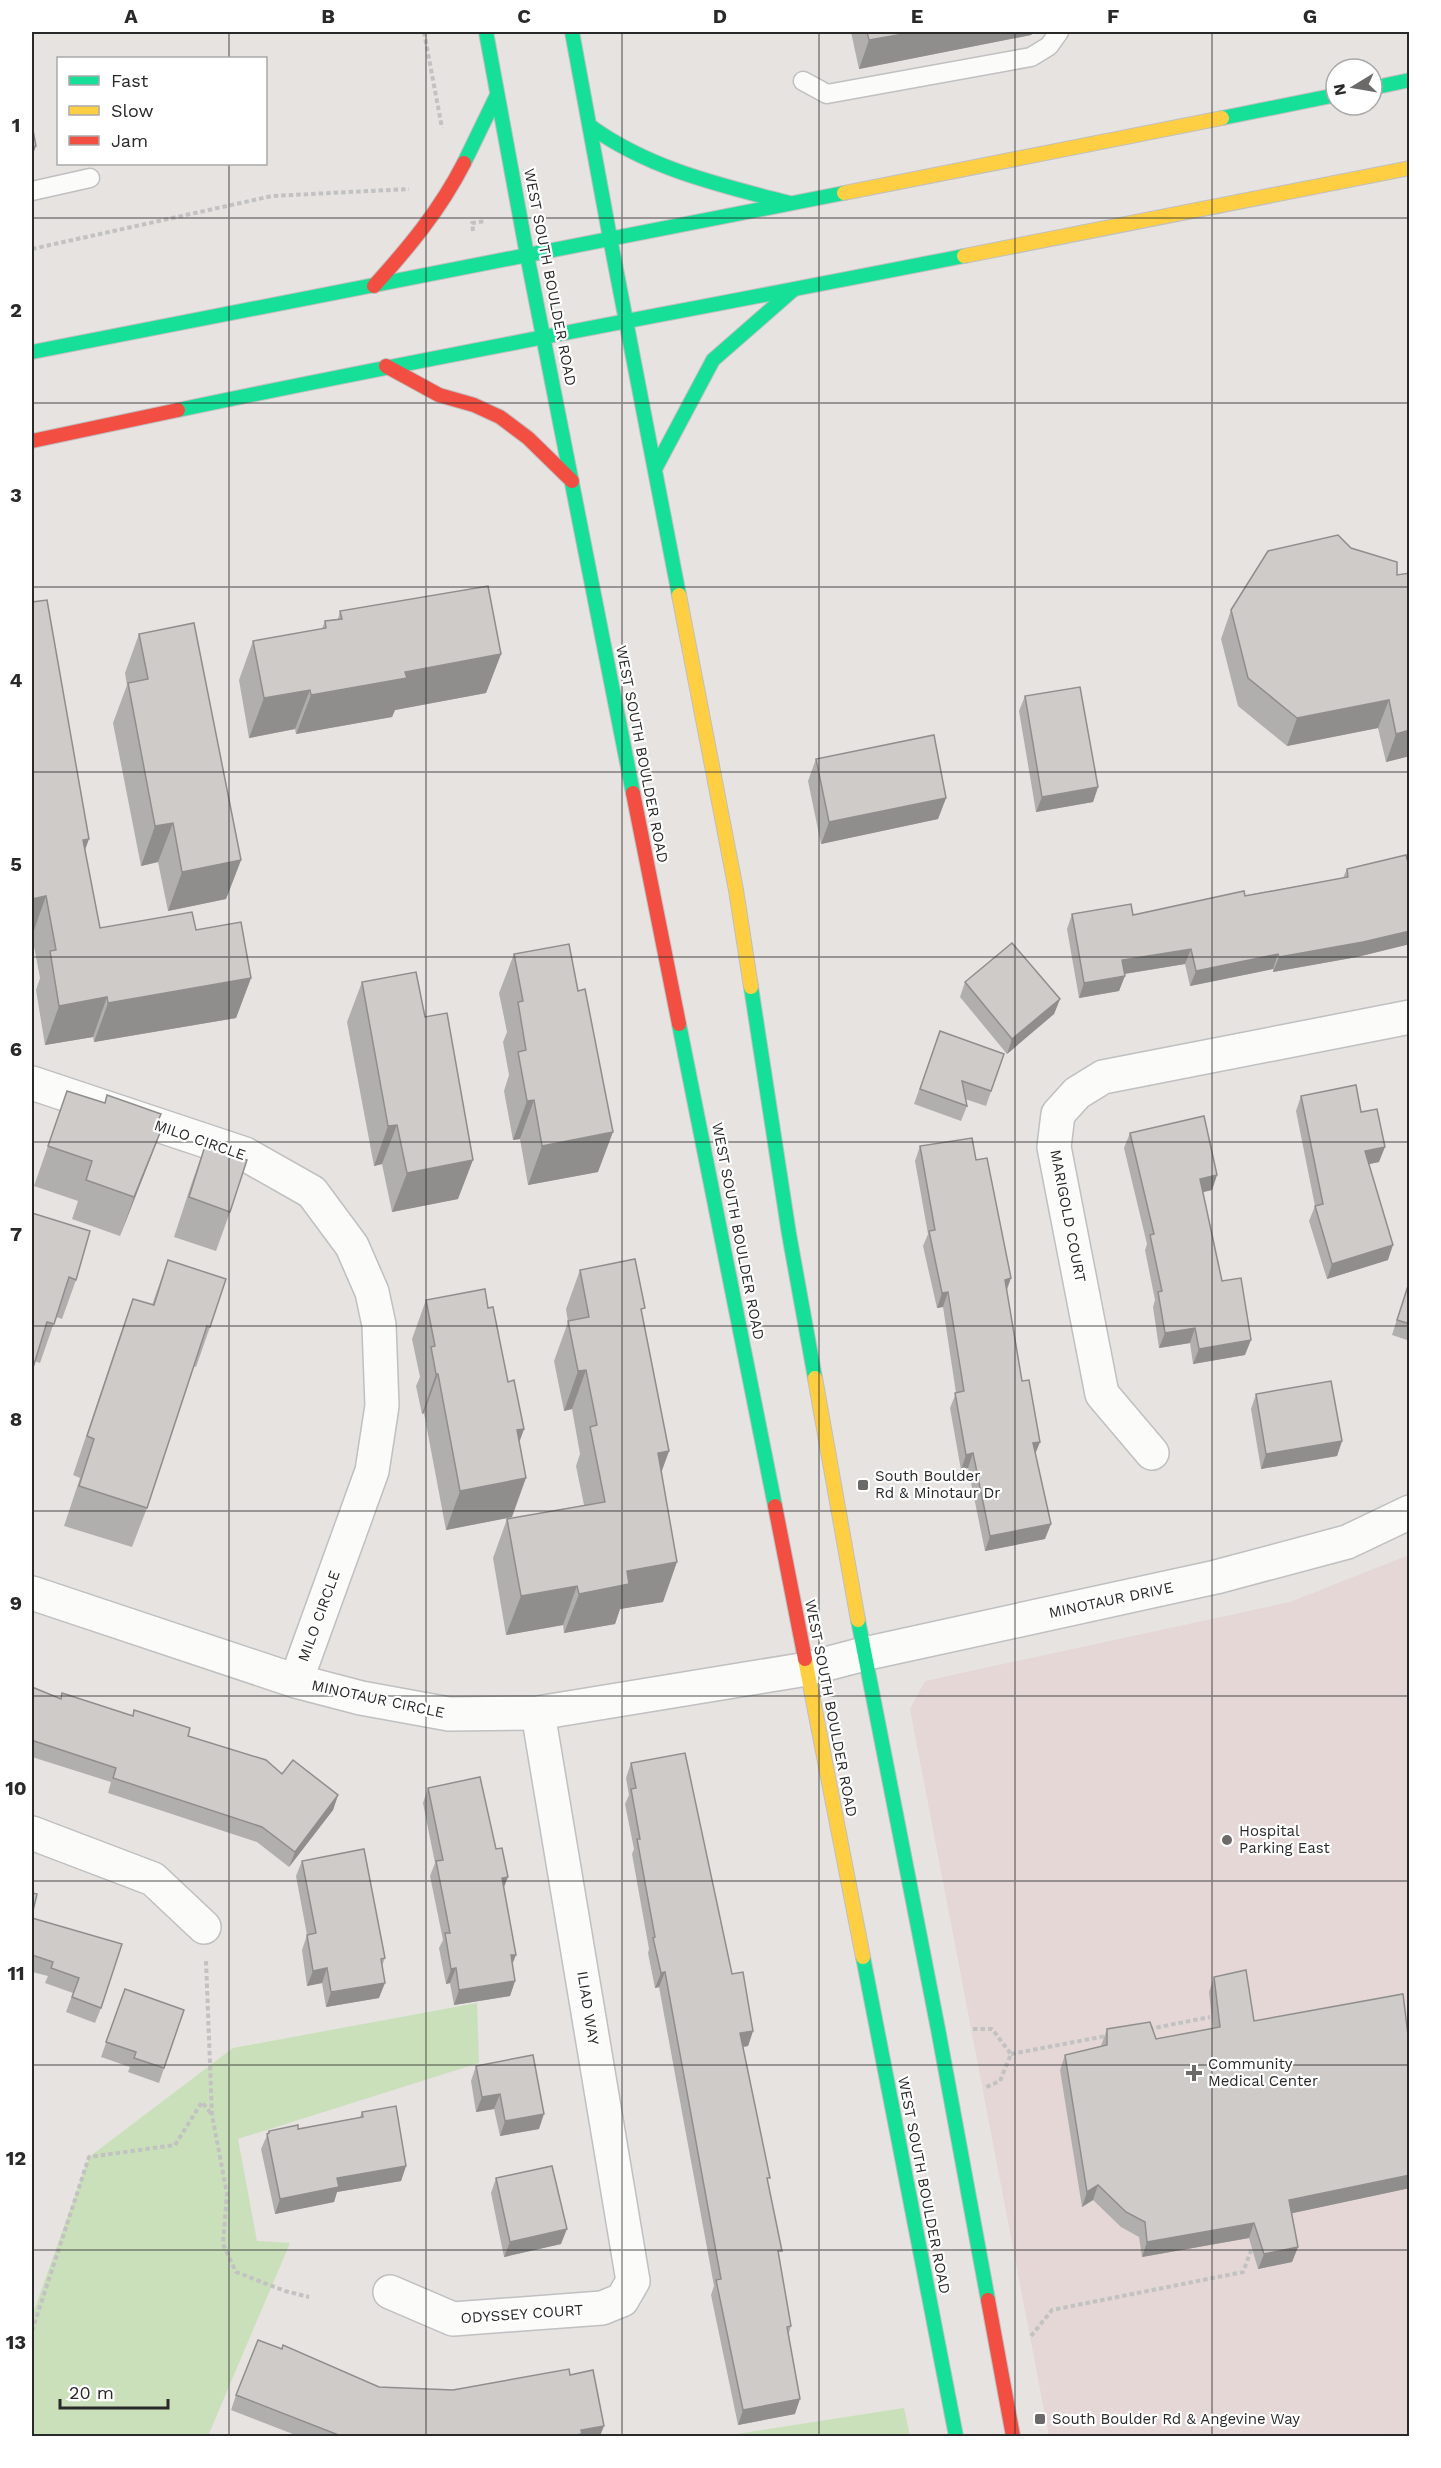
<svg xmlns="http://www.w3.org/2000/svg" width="1441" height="2468" font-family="'Work Sans',sans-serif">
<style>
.medical{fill:#e4d7d6}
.green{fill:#cae0bb}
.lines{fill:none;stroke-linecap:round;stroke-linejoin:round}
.lane-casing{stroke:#c0bfc1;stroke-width:21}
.street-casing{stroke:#c0bfc1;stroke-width:36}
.fast-casing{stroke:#c0bfc1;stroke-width:16}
.slow-casing{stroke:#c0bfc1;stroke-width:16}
.jam-casing{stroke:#c0bfc1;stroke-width:16}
.path{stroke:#c3c2c2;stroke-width:4;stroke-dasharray:4.5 3;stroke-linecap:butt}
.lane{stroke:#fbfbfa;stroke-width:18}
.street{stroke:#fbfbfa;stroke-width:33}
.fast{stroke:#16e098;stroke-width:14}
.slow{stroke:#ffcf43;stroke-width:14}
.jam{stroke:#f24e42;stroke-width:14}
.wall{fill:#b1afad}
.shaded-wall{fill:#908e8d}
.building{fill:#cecbc9;stroke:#908e8d;stroke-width:1.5}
.grid{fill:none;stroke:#292929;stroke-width:1.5;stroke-opacity:0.55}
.poi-dot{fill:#6b6a69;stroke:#fff;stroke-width:2}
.labels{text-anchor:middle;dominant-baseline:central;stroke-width:4.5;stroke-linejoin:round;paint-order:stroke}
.street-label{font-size:15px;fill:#292929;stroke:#fff}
.poi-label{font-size:15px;fill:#292929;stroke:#fff;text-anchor:start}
.neatline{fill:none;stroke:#292929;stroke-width:2}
.grid-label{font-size:20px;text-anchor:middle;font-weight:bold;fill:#292929}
</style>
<rect width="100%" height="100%" fill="#e6e3e0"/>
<!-- medical -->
<path class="medical" d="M1409,1555v881h-360l-139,-727 15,-28 365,-79z"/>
<!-- green -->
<g class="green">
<path d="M477,2003l2,60 -241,76 19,102 33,2 -82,193h-176v-120l57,-159 144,-109z"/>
<path d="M904,2408l6,28h-187z"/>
</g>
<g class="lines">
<!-- lane casing -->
<g class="lane-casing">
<g id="lane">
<path d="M803,81l24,13 204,-37 18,-11 10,-14"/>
<path d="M32,191l58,-13"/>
</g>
</g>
<!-- street casing -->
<g class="street-casing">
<g id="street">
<path d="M32,1083l213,71 67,38 40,54 20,46 7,33 3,81 -10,65 -76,210"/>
<path d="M1152,1453l-50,-59 -48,-247 4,-33 19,-21 26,-16 307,-60"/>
<path d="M32,1593l264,88 65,17 88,16 89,-1 269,-44 57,-15 352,-77 131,-35 63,-30"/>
<path d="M32,1833l121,46 51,48"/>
<path d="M390,2292l63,27 149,-11 20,-8 11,-19 -95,-568"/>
</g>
</g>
<!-- fast casing -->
<g class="fast-casing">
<g id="fast">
<path d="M486,32l41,223"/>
<path d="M572,32l38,206"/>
<path d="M1372,88l38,-8"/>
<path d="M1222,118l114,-23"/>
<path d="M590,126c59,43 130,59 199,77"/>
<path d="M464,163l33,-68"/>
<path d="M610,238l69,357"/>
<path d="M527,255l106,538"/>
<path d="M32,352l812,-159"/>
<path d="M178,410c261,-55 524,-102 786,-154"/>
<path d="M655,469l58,-109 80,-70"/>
<path d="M751,987l38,247 26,144"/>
<path d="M679,1024l96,482"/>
<path d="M858,1620l80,409 50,271"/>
<path d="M863,1957l93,479"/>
</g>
</g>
<!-- slow casing -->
<g class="slow-casing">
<g id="slow">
<path d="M844,193l378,-75"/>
<path d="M964,256l446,-88"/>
<path d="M679,595l57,295 15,97"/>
<path d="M815,1378l43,242"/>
<path d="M805,1659l58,298"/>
</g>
</g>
<!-- jam casing -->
<g class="jam-casing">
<g id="jam">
<path d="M374,286c35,-39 66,-76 90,-123"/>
<path d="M386,366l53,29 35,10 26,12 28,21 44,43"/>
<path d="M32,441l146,-31"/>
<path d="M633,793l46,231"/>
<path d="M775,1506l30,153"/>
<path d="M988,2300l25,136"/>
</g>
</g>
<!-- path -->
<g class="path">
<path d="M424,32l18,96"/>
<path d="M473,231l-1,-8 14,-2"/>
<path d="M32,249l240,-53 137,-7"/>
<path d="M206,1961l6,154 15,79 -4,50 13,28 49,19 24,6"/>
<path d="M973,2029h19l19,25 -11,27 -16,7"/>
<path d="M1149,2029l61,-12"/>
<path d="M1011,2054l95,-18"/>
<path d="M32,2331l57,-174 86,-12 27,-43 10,13"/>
<path d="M1031,2336l21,-26 191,-38 9,-24"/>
</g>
<!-- lane -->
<use href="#lane" class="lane"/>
<!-- street -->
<use href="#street" class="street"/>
<!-- fast -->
<use href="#fast" class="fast"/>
<!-- slow -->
<use href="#slow" class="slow"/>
<!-- jam -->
<use href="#jam" class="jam"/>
</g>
<!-- wall -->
<g class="wall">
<path d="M851,32h183l-3,3 -172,34z"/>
<path d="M1351,548l46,27 13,-2v183l-24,6 -8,-34 -91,18 -49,-40 -17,-67 10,-29z"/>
<path d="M32,602l53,249 15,77 96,2 55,48 -15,40 -142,24 -1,-5 -48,8 -9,-55 4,-12 -8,-42z"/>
<path d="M340,611l161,43 -15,39 -91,17 -3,7 -96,17 -1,-5 -46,9 -10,-58 14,-39 69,-12 3,-8 13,-2z"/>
<path d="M139,634l102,226 -15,39 -58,12 -10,-49 -17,4 -28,-143 14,-38 -2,-12z"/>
<path d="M1025,696l73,91 -5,15 -57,10 -17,-101z"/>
<path d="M816,759l130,39 -8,21 -117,25 -13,-63z"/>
<path d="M1410,865v79l-53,13 -84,15v-3l-83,17 -5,-22 -60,10 -6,17 -40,7 -12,-69 5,-15 61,1 210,-37 4,-9z"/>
<path d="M514,954l84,218 -70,13 -8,-46 -7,1 -9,-49 5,-16 -6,-33 4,-10 -8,-39z"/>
<path d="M362,982l63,35 33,182 -66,13 -10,-48 -8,2 -27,-144z"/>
<path d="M965,982l95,17 -6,15 -47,40 -47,-57z"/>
<path d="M940,1031l64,23 -18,52 -21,-7 2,7 -6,15 -47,-17z"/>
<path d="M67,1091l97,32 -15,39 -29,74 -48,-17 6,-18 -44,-15z"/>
<path d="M1301,1096l60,16 18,50 -10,2 19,96 -61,19 -18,-58 6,-15 -19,-95z"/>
<path d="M1130,1133l87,42 -5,15 -9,2 19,89 23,74 -52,9 -3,-21 -31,5 -6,-41 2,-7 -10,-50 2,-6 -23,-96z"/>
<path d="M205,1146l25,66 -14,39 -42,-14 17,-52z"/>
<path d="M920,1146l56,14 35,118 -4,12 15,91 18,61 -5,11 10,86 -60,12 -17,-83 -7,2 -11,-62 6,-15 -13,-86 -6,1 -14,-62 5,-12 -13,-73z"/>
<path d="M32,1213l44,67 -14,39 -6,-2 -16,46 -6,-2z"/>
<path d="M168,1260l42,67 -14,40 -3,-1 -46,142 -15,39 -68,-21 16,-48 -7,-3 46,-137 14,-39 19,6z"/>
<path d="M580,1270l62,45 27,136 -8,21 2,130 -43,7 -5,15 -51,9 -1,-8 -57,10 -13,-77 14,-39 77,-14 -8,-39 4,-12 -8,-45 -8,2 -10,-50 14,-39 -2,-13z"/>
<path d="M1410,1277v64l-18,-6z"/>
<path d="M426,1300l62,8 20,74 16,47 -5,13 -7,75 -66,13 -22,-117 -2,1 -6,-28 4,-9 -8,-38z"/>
<path d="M1256,1394l86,47 -5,15 -76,13 -10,-60z"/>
<path d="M32,1687l28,11 128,38 150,59 -5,15 -44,57 -32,-25 -149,-49 3,-11 -79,-25z"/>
<path d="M631,1763l101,211 21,57 -5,15 -5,1 25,135 11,76 12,68 -2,7 6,81 -57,11 -27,-130 3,-9 -55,-299 -4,1 -7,-35 1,-4 -17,-95 2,-5 -9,-45 4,-9 -3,-17z"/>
<path d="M428,1788l76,100 8,76 3,17 -5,15 -56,9 -4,-22 -4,1 -7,-36 4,-8 -13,-64 5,-13 -12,-60z"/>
<path d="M302,1861l83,97 -3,8 -3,32 -53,9 -4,-24 -15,3 -5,-36 5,-15 -11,-59z"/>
<path d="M32,1918l69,90 -6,15 -29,-11 7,-19 -28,-10 3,-7 -16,-4z"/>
<path d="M1214,1977l40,44 156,31v136l-118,25 6,34 -6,15 -34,7 -9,-31 -107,19 -3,-20 -18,-10 -28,-27 -11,7 -22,-137 5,-15 36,-9 6,-17 49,10 57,-11 -4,-36z"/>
<path d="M125,1989l59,21 -25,73 -31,-11 2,-5 -29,-10z"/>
<path d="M476,2066l63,63 -39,7 -6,-27 -18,3 -5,-31z"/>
<path d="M362,2112l44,54 -5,15 -64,11 -3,10 -59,12 -14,-65 8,-18 29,-2 62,-12z"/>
<path d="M496,2178l65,66 -57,13 -13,-64z"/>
<path d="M570,2375l30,61h-302l-67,-26 5,-15 143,-8 74,3z"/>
</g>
<!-- shaded-wall -->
<g class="shaded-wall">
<path d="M915,32h119l-3,3 -172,34 10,-29z"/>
<path d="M36,146l-4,11v-10z"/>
<path d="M501,654l-15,39 -91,17 -3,7 -96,17 15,-39 94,-23z"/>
<path d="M310,690l-15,39 -46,9 15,-40z"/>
<path d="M1389,700l-11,28 -91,18 10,-28z"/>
<path d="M1410,730v26l-24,6 10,-28z"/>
<path d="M1098,787l-5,15 -57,10 6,-15z"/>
<path d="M946,798l-8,21 -117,25 8,-22z"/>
<path d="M173,823l-15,39 -17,4 14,-40z"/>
<path d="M89,839l-14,39 8,-38z"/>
<path d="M241,860l-15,39 -58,12 14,-39z"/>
<path d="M46,896l-14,40v-37z"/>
<path d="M1410,931v13l-53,13 -84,15 6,-15z"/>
<path d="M1191,949l-6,15 -68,11 5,-15z"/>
<path d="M1278,954l-5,15 -83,17 6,-15z"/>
<path d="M1125,976l-6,15 -40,7 5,-15z"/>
<path d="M251,978l-15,40 -142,24 14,-39z"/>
<path d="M107,997l-14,40 -48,8 14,-39z"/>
<path d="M1060,999l-6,15 -47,40 5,-15z"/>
<path d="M534,1100l-14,39 -7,1 14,-39z"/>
<path d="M164,1123l-15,39 -29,74 14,-39z"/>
<path d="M397,1125l-15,39 -8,2 14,-40z"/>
<path d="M613,1132l-15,40 -70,13 14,-39z"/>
<path d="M1385,1147l-6,15 -19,4 5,-15z"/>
<path d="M473,1160l-15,39 -66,13 15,-39z"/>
<path d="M1217,1175l-5,15 -17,4 5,-15z"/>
<path d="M1393,1245l-5,15 -61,19 5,-15z"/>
<path d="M1011,1278l-6,15v-13z"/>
<path d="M948,1292l-5,15 -6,1 5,-15z"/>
<path d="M1195,1328l-5,15 -31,5 6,-15z"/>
<path d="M1251,1340l-6,15 -52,9 6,-15z"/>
<path d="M586,1370l-14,39 -8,2 14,-40z"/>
<path d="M436,1374h2l-14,39 -2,1z"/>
<path d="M524,1429l-14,39 7,-38z"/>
<path d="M1342,1441l-5,15 -76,13 5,-15z"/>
<path d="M1040,1442l-6,15 -1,-14z"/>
<path d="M669,1451l-14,39 3,-37z"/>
<path d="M973,1453l-5,15 -7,2 5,-15z"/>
<path d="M526,1478l-14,39 -66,13 14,-39z"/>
<path d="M1051,1524l-6,15 -60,12 5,-15z"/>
<path d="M677,1562l-14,40 -43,7 -5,15 -51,9 15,-39 48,-23z"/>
<path d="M577,1586l-14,39 -57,10 15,-39z"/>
<path d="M338,1795l-5,15 -44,57 6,-15z"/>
<path d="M508,1877l-6,15v-14z"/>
<path d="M511,1955h5l-6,15z"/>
<path d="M327,1968l-5,15 -15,3 6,-15z"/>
<path d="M456,1968l-6,15 -4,1 5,-15z"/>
<path d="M665,1972l-6,15 -4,1 6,-15z"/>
<path d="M515,1981l-5,15 -56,9 5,-15z"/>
<path d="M385,1983l-6,15 -53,9 5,-15z"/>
<path d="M753,2031l-5,15 -13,2 5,-15z"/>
<path d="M500,2094l-6,15 -18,3 6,-15z"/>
<path d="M544,2114l-5,15 -39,7 5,-15z"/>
<path d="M406,2166l-5,15 -64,11 -3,10 -59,12 5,-15 57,-21z"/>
<path d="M1410,2175v13l-126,27 5,-15z"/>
<path d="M1098,2185l-5,15 -11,7 5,-15z"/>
<path d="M1254,2223l-5,15 -107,19 5,-15z"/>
<path d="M567,2229l-6,15 -57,13 6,-15z"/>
<path d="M1298,2247l-6,15 -34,7 6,-15z"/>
<path d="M800,2399l-5,15 -57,11 5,-15z"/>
<path d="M604,2426l-4,10h-31l12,-6z"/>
</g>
<!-- building -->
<g class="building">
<path d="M867,32h48l-46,8z"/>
<path d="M32,125l4,21 -4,1z"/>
<path d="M1338,535l13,13 46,14v13l13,-2v157l-14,4 -7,-34 -92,18 -49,-40 -17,-68 37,-59z"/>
<path d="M488,586l13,68 -96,18 2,6 -96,17 -1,-5 -46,8 -11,-57 73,-13 -1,-7 17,-2 -2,-8z"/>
<path d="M47,600l42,239 -6,1 17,88 92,-16 4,18 45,-8 10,56 -143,25 -1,-6 -48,9 -9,-55 6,-1 -10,-54 -14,3v-297z"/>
<path d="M194,623l47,237 -59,12 -9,-49 -18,3 -27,-143 20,-4 -9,-45z"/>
<path d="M1080,687l18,100 -56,10 -17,-101z"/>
<path d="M934,735l12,63 -117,24 -13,-63z"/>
<path d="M1406,855l3,11 1,-1v66l-47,11 -84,15 -1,-3 -82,17 -5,-22 -69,11 3,16 -41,7 -12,-69 59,-10 2,11 111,-24 1,5 103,-19 -1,-8z"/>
<path d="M1012,943l48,56 -48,40 -47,-57z"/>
<path d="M569,944l9,47 7,-2 28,143 -71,14 -8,-46 -7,1 -9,-49 8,-2 -8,-48 5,-1 -9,-47z"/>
<path d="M416,972l9,45 22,-4 26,147 -66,13 -10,-48 -9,1 -26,-144z"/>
<path d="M940,1031l64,23 -13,37 -29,-10 5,25 -47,-17z"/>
<path d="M1356,1085l5,27 16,-3 8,38 -20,4 28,94 -61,19 -17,-58 8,-2 -22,-108z"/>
<path d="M67,1091l38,12 2,-8 54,19 -3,7 6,2 -30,74 -48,-17 6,-19 -44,-15z"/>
<path d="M1204,1116l13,59 -17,4 22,102 19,-3 10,62 -52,9 -4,-21 -30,5 -7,-41 4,-1 -12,-56 4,-1 -24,-101z"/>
<path d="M972,1138l4,22 11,-2 24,120 -6,2 17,101 7,-1 11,62 -7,1 18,81 -61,12 -17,-83 -7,2 -11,-62 9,-2 -16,-99 -6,1 -13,-62 6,-1 -15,-84z"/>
<path d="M205,1146l42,14 -17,52 -41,-15z"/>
<path d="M32,1213l58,18 -14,49 -7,-3 -15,47 -7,-2 -15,49z"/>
<path d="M635,1259l10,49 -4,1 28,142 -11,2 19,109 -50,9 2,13 -50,10 -2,-8 -56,10 -14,-77 98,-17 -15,-75 7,-2 -11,-55 -8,1 -10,-50 21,-4 -9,-47z"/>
<path d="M168,1260l58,19 -16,48 -3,-1 -60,182 -68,-22 15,-47 -7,-3 46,-137 21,6z"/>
<path d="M1410,1280v44l-13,-4z"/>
<path d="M485,1289l3,19 5,-1 15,75 6,-2 10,49 -7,1 9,48 -66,13 -22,-117h-2l-5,-27 4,-1 -9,-46z"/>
<path d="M1331,1381l11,60 -76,13 -10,-60z"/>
<path d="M32,1687l29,12 1,-6 71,23 1,-6 56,18 -2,8 78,24 16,14 11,-14 45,35 -43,57 -33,-25 -149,-49 3,-10 -82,-27 -2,5z"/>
<path d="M685,1753l47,221 11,-2 10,59 -13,2 30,145h-3l15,73h-4l13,75 -4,1 13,72 -57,11 -27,-130 5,-1 -56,-307 -4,1 -8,-35 2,-1 -18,-98h3l-9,-50 5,-1 -5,-25z"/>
<path d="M480,1777l16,72 6,-1 6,29 -6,1 14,77h-5l4,26 -56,9 -3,-22 -5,1 -6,-36h5l-14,-72 7,-1 -15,-72z"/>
<path d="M364,1849l21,109 -4,1 4,24 -54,9 -4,-24 -14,3 -6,-36 9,-2 -14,-72z"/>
<path d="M32,1893l5,1 -5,21z"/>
<path d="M32,1918l90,26 -21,64 -29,-11 7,-19 -28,-10 2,-6 -21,-7z"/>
<path d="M1246,1970l8,51 149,-27 7,58v123l-121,25 9,47 -34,7 -10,-31 -107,19 -2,-20 -19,-10 -28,-27 -11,7 -22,-137 42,-10v-16l43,-7 6,17 64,-12 -6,-50z"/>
<path d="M125,1989l59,21 -20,58 -30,-10 2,-6 -30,-10z"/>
<path d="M533,2055l11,59 -39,7 -5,-27 -18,3 -6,-31z"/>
<path d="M396,2106l10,60 -69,12 2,9 -59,12 -13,-65 2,-1v-2l29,-6v4l65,-12 -1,-5z"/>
<path d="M552,2166l15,63 -57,13 -14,-64z"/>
<path d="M258,2340l24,9 1,-4 96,42 74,3 116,-21 1,6 23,-5 11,56 -23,4 1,4 -13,2h-228l-105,-41z"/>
</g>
<!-- grid -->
<path class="grid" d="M229,32v26M426,32v2404M622,32v2404M819,32v2404M1015,32v2404M1212,32v2404M229,164v2272M32,218h1378M32,403h1378M32,587h1378M32,772h1378M32,957h1378M32,1142h1378M32,1326h1378M32,1511h1378M32,1696h1378M32,1881h1378M32,2065h1378M32,2250h1378"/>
<!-- markers -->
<g class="poi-dot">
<rect x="857" y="1479" width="12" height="12" rx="3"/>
<circle cx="1227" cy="1840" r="6"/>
<path d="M1191 2064h6v6h6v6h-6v6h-6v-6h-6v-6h6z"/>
<rect x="1034" y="2413" width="12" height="12" rx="3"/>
</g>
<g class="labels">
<!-- street labels -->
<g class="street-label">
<text transform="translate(550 277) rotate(79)">WEST SOUTH BOULDER ROAD</text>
<text transform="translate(642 754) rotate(79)">WEST SOUTH BOULDER ROAD</text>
<text transform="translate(200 1140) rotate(19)">MILO CIRCLE</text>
<text transform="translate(1068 1216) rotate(79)">MARIGOLD COURT</text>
<text transform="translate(738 1231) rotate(79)">WEST SOUTH BOULDER ROAD</text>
<text transform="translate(1111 1600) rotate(-12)">MINOTAUR DRIVE</text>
<text transform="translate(319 1616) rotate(-70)">MILO CIRCLE</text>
<text transform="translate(378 1699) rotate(12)">MINOTAUR CIRCLE</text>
<text transform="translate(831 1708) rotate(79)">WEST SOUTH BOULDER ROAD</text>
<text transform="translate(588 2008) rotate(81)">ILIAD WAY</text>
<text transform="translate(924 2185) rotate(79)">WEST SOUTH BOULDER ROAD</text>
<text transform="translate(522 2314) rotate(-4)">ODYSSEY COURT</text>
</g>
<!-- poi labels -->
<g class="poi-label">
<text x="875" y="1476">South Boulder<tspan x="875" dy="17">Rd &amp; Minotaur Dr</tspan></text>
<text x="1239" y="1831">Hospital<tspan x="1239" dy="17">Parking East</tspan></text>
<text x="1208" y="2064">Community<tspan x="1208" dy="17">Medical Center</tspan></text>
<text x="1052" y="2419">South Boulder Rd &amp; Angevine Way</text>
</g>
</g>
<!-- border -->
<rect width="1441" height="2468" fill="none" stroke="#ffffff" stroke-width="66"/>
<!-- legend -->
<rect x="57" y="57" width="210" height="108" fill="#ffffff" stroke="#a9a9a9" stroke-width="1.5"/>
<rect x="69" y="76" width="30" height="9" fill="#16e098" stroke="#a9a9a9" stroke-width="1.5"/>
<text x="111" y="87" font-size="18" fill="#292929">Fast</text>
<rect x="69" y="106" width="30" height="9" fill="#ffcf43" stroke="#a9a9a9" stroke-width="1.5"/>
<text x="111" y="117" font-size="18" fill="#292929">Slow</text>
<rect x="69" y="136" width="30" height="9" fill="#f24e42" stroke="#a9a9a9" stroke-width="1.5"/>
<text x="111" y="147" font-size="18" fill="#292929">Jam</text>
<!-- north arrow -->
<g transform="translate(1354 87) rotate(259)"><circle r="28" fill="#ffffff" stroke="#a9a9a9" stroke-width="1.5"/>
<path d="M0-4.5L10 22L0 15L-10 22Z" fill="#6b6a69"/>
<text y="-9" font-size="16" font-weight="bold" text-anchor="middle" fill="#292929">N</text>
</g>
<!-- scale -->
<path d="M60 2399v9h108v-9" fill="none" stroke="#292929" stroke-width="3"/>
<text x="69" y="2399" font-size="18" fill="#292929" stroke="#ffffff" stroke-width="4.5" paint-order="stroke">20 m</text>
<rect x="33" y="33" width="1375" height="2402" class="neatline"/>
<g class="grid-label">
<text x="131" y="23">A</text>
<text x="328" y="23">B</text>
<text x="524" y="23">C</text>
<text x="720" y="23">D</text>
<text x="917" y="23">E</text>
<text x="1113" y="23">F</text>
<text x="1310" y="23">G</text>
<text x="16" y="132">1</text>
<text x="16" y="317">2</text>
<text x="16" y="502">3</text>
<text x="16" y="687">4</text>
<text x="16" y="871">5</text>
<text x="16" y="1056">6</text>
<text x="16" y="1241">7</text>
<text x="16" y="1426">8</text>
<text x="16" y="1610">9</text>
<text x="16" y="1795">10</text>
<text x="16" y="1980">11</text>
<text x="16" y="2165">12</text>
<text x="16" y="2349">13</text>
</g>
</svg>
